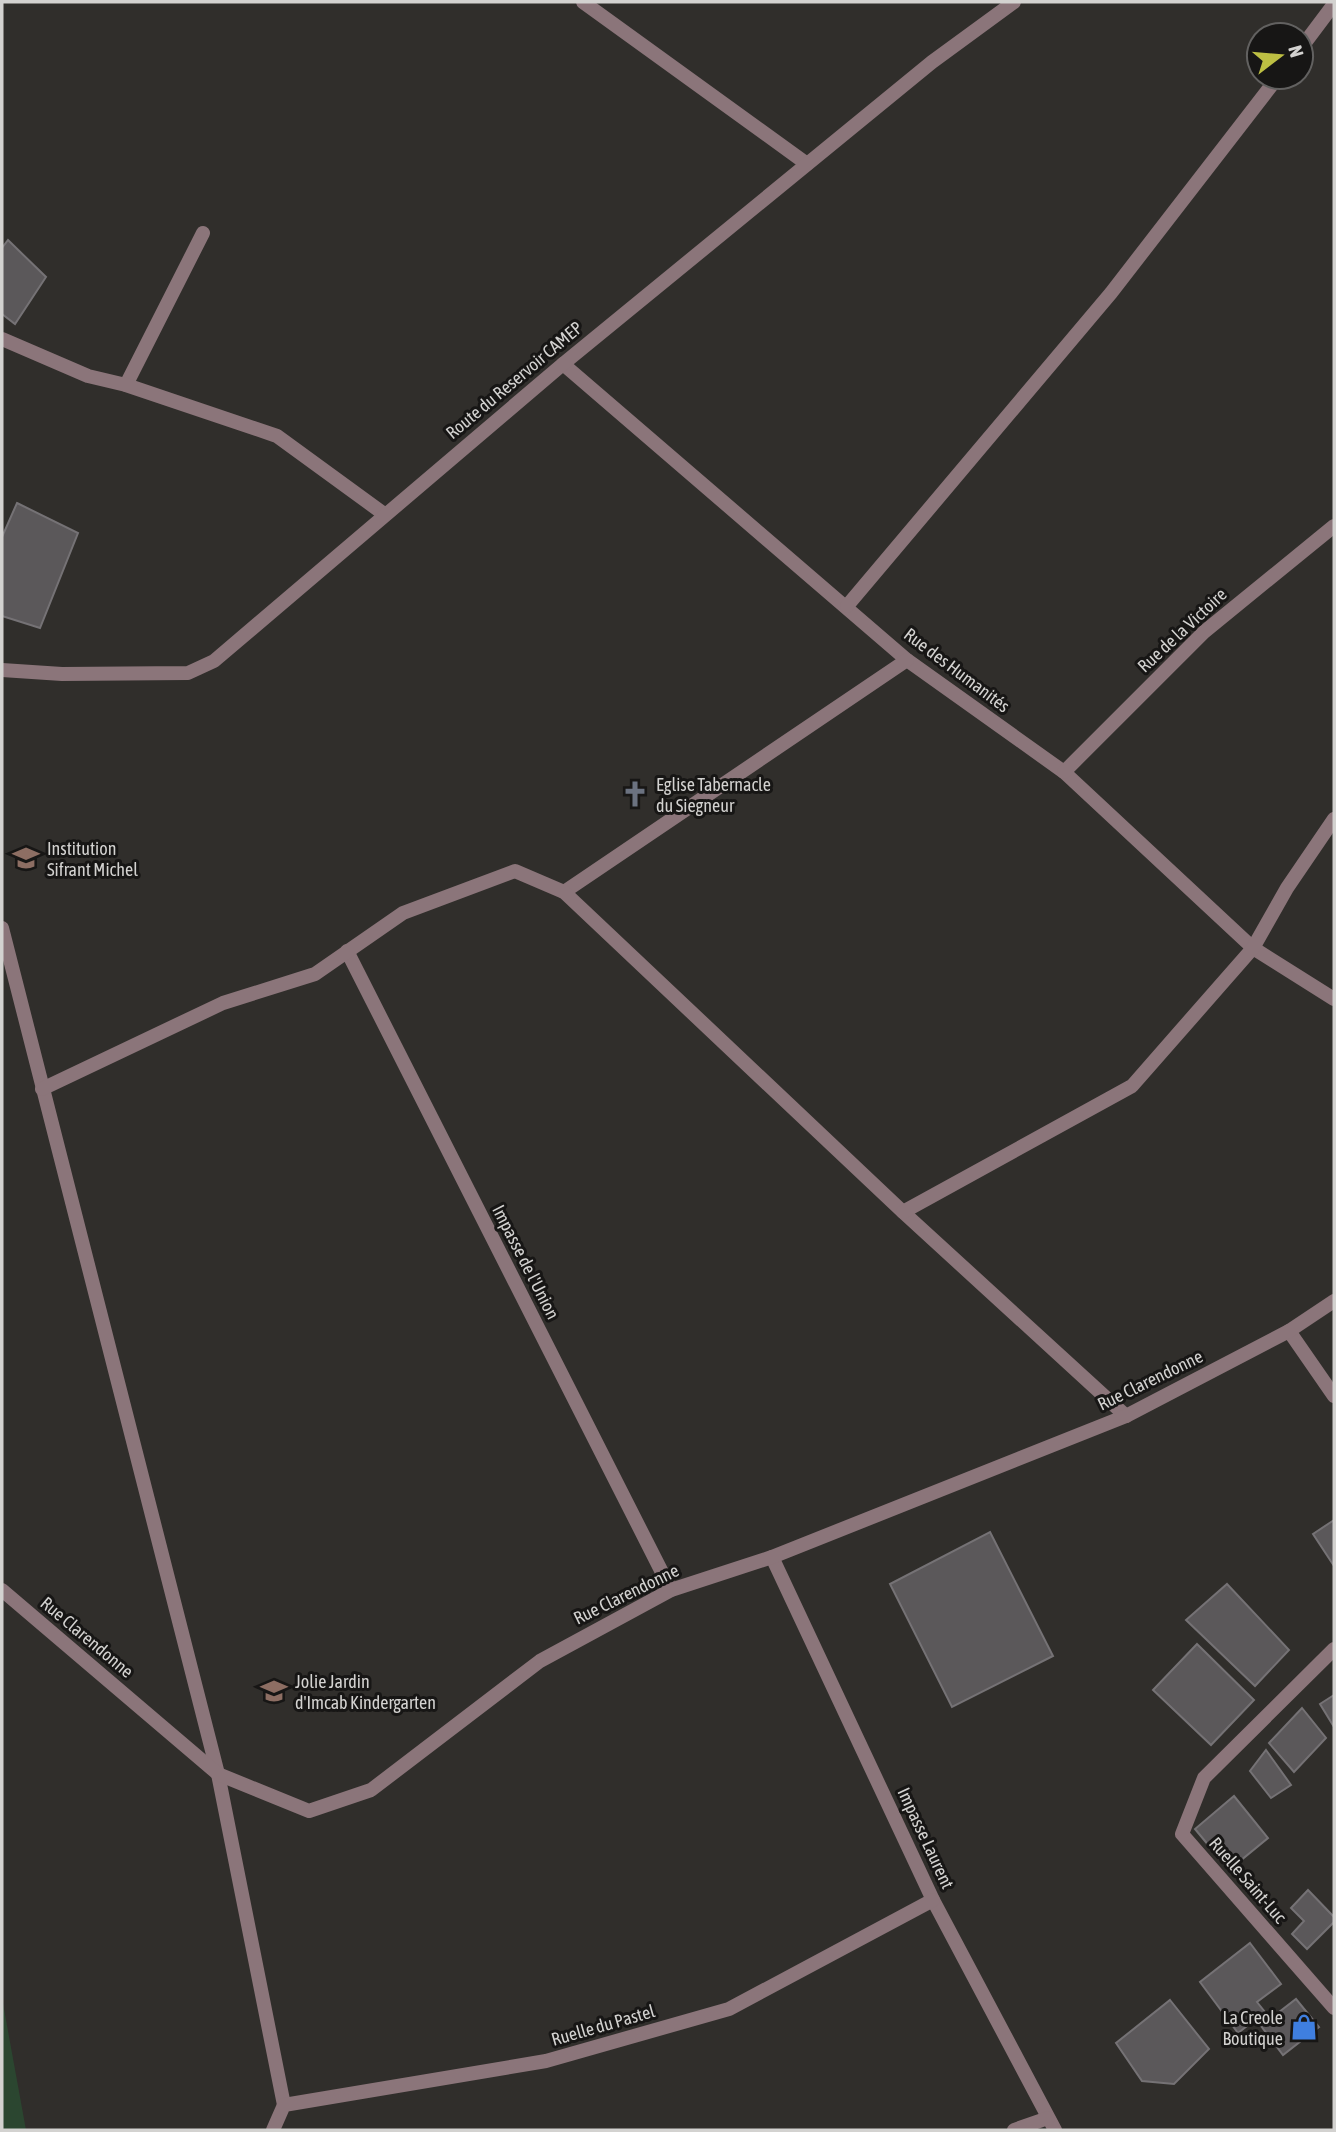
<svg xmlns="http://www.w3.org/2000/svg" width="1336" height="2132" font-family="'Asap Condensed',sans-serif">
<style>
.green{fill:#2b4630}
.building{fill:#5b585a;stroke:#757275;stroke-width:2}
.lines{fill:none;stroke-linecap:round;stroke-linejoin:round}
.service{stroke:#8b757a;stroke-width:14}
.minor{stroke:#8b757a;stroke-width:14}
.labels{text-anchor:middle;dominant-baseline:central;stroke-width:6;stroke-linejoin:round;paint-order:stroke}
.street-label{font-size:18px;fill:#d3d2d0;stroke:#171615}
.poi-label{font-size:18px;fill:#d3d2d0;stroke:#171615;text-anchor:start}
</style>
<rect width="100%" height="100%" fill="#302e2b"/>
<!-- green -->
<path class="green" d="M2,1998l24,132h-24z"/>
<!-- building -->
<g class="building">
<path d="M8,240l38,37 -31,47 -13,-10v-66z"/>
<path d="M17,503l61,30 -38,95 -38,-12v-79z"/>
<path d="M1334,1520v46l-21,-32z"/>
<path d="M990,1532l63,124 -101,51 -62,-123z"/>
<path d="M1227,1584l62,66 -34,36 -69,-66z"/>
<path d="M1197,1644l57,56 -43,45 -58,-55z"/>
<path d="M1334,1695v32l-14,-23z"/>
<path d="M1302,1708l24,30 -32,34 -25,-29z"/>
<path d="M1266,1750l25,35 -20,13 -21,-27z"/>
<path d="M1234,1796l34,42 -39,32 -34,-41z"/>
<path d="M1308,1890l26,27v5l-27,27 -15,-15 12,-13 -13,-13z"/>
<path d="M1250,1943l31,41 -24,18 8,10 -27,21 -38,-51z"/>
<path d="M1296,1999l23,28 -36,28 -22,-29z"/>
<path d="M1170,2000l39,49 -35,35 -32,-3 -26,-38z"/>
</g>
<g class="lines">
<!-- service -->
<g class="service">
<path d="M583,2l224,162"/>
<path d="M126,385l77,-152"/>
</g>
<!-- minor -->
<g class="minor">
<path d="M1301,48l33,-44"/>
<path d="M2,339l86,37 38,9 151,51 107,78"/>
<path d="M563,364l344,296 157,112 189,176 81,51"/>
<path d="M847,606l264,-313 167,-216"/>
<path d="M2,670l60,4 126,-1 26,-12 349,-297 369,-302 82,-60"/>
<path d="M1064,772l140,-140 130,-106"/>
<path d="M564,892l343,-232"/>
<path d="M2,928l216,846 66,331"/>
<path d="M347,951l324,639"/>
<path d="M42,1089l181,-86 92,-29 88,-61 112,-42 49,21 339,320 223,204"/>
<path d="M903,1212l229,-126 121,-138 34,-60 47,-69"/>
<path d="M1289,1331l45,65"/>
<path d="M772,1557l161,343 122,230"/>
<path d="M2,1590l216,184 91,37 62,-21 169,-129 131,-71 101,-33 354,-141 163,-85 45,-30"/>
<path d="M1334,1649l-130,129 -22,56 152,174"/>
<path d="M273,2130l11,-25 262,-44 183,-52 204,-109"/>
<path d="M1014,2130l34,-12"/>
</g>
</g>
<!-- icons -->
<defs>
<g id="church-bare" transform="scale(2.1)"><path d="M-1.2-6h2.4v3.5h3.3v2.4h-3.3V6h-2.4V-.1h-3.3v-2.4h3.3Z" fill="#6b7280" stroke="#171615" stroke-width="2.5" paint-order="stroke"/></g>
<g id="school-bare" transform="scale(2.1)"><path d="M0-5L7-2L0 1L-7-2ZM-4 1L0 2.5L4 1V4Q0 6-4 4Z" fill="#8d6e63" stroke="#171615" stroke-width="2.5" paint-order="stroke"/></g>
<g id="shop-bare" transform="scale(2.1)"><path d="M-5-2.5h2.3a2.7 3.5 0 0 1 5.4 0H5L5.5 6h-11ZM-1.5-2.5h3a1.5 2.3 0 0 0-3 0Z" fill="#3f7fe0" stroke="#171615" stroke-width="2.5" paint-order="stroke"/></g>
</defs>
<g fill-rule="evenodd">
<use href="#church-bare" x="635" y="794"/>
<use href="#school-bare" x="26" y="858"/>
<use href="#school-bare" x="274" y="1691"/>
<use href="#shop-bare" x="1304" y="2027"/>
</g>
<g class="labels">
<!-- street labels -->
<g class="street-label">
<text transform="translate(514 380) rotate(-40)">Route du Reservoir CAMEP</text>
<text transform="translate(1182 630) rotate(-43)">Rue de la Victoire</text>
<text transform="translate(957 670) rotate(37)">Rue des Humanités</text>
<text transform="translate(526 1262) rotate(63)">Impasse de l'Union</text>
<text transform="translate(1150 1380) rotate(-26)">Rue Clarendonne</text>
<text transform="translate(626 1594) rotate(-26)">Rue Clarendonne</text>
<text transform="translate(87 1637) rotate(40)">Rue Clarendonne</text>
<text transform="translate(926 1838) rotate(65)">Impasse Laurent</text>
<text transform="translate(1248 1880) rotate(49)">Ruelle Saint-Luc</text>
<text transform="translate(603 2025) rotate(-16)">Ruelle du Pastel</text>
</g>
<!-- poi labels -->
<g class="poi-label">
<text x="656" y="784">Eglise Tabernacle<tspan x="656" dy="21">du Siegneur</tspan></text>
<text x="47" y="848">Institution<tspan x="47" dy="21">Sifrant Michel</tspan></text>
<text x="295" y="1681">Jolie Jardin<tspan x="295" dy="21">d'Imcab Kindergarten</tspan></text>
<text x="1283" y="2017" text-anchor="end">La Creole<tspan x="1283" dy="21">Boutique</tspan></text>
</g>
</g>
<!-- border -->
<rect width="1336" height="2132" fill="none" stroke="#d3d2d0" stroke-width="7"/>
<!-- north arrow -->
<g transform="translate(1280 56) rotate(74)"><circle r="33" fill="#171615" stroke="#626160" stroke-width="2"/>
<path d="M0-5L12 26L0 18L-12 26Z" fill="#bdbf43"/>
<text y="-10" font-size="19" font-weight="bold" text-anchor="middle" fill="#d3d2d0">N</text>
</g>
</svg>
